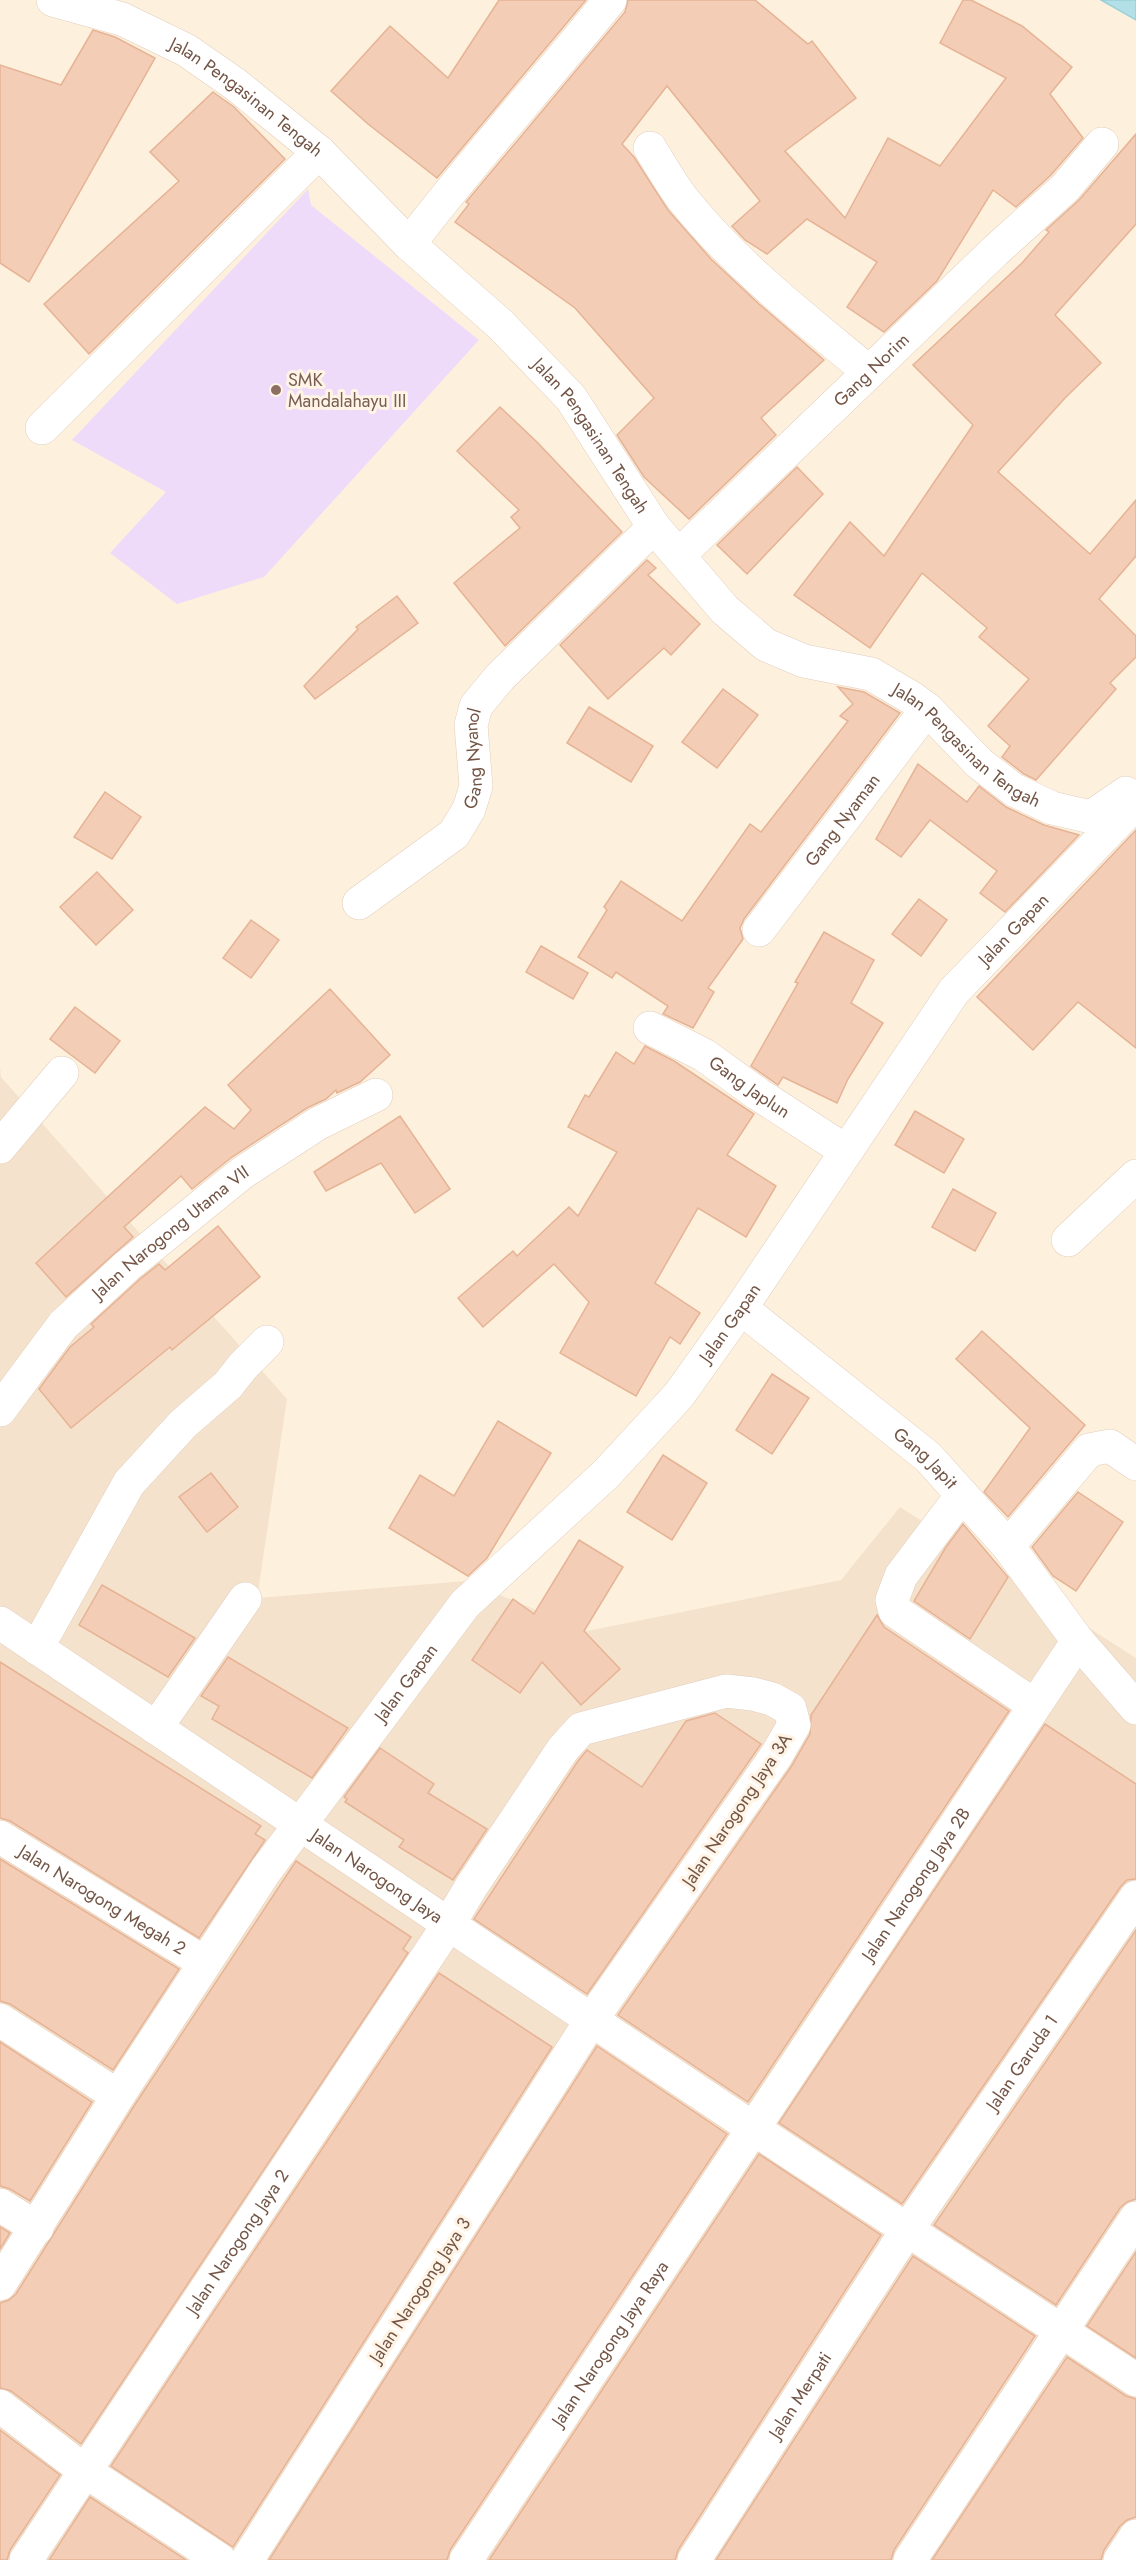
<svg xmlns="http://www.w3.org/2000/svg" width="1136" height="2560" font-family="Jost,sans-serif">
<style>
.residential{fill:#f5e2cc}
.education{fill:#eedbf9}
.water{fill:#b2e0e6;stroke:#98cfd9;stroke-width:1.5}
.building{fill:#f3cdb5;stroke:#e6b395;stroke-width:1.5}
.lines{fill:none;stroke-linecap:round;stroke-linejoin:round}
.minor-casing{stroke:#e3cebd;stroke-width:34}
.minor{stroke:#fff;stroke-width:33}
.education-dot{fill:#8d6e63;stroke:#fff4e5;stroke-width:2}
.labels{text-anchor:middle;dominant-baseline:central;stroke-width:6;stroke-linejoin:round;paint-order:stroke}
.street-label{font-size:18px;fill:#735546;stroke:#fff4e5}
.education-label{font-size:18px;fill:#785e54;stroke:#fff4e5;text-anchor:start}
</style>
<rect width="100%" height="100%" fill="#fdf1de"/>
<!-- residential -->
<path class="residential" d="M0,1066l1,11 286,322 -30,199 209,-17 121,50 254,-51 59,-73 236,151v902h-1136z"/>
<!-- education -->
<path class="education" d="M308,189l3,16 168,135 -215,237 -87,27 -67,-51 56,-61 -94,-52z"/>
<!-- water -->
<path class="water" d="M1101,0h35v20z"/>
<!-- building -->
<g class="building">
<path d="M499,0h87l-149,178 -69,-54 -37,-33 59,-65 58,52z"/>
<path d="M628,0h127l53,44 4,-3 44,57 -71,53 60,67 43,-80 52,28 66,-88 -66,-35 23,-43h8l51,26 50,41 -22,27 33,44 -32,37 -35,32 -23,-17 -56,91 -53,51 -37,-25 30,-45 -70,-43 -40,35 -22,-14 -13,-14 28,-25 -93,-115 -45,58 12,13 34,53 43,49 48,45 65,56 -63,58 15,17 -87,84 -45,-42 -27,-42 37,-37 -79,-90 -120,-86 14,-18 -3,-2 159,-190z"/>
<path d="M93,30l22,7 40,21 -126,224 -29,-19v-198l61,20z"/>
<path d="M213,92l21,15 51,52 -196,195 -45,-50 135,-123 -29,-29z"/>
<path d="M1136,134v90l-81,91 46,48 -36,35 -67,74 92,82 46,-54v56l-37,43 37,37v21l-26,26 6,6 -80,91 -12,-6 -22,-17 8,-11 -22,-20 41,-47 -50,-42 8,-9 -65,-55 -52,75 -76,-53 56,-73 34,34 89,-131 -60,-60 109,-102 27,-31 -3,-2 33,-30z"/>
<path d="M500,407l38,36 84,89 -117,114 -51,-63 66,-55 -9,-11 8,-7 -62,-59z"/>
<path d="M797,467l26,27 -76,80 -30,-29z"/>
<path d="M647,560l9,8 -8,7 52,49 -29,31 -7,-7 -56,51 -48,-54z"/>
<path d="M397,596l21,27 -103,76 -11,-13 54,-57 -2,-2z"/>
<path d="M838,687l26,5 36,21 -156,206 -4,9 3,11 -35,49 6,4 -21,36 -30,-14 5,-8 -52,-34 -4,6 -34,-21 29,-47 -3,-3 17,-26 61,40 68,-97 11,8 87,-111 -8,-5 13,-12z"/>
<path d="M723,689l35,26 -41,53 -35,-26z"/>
<path d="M589,707l64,39 -22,36 -64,-39z"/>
<path d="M918,764l49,38 12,-16 27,21 38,18 35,10 -74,77 -25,-19 17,-22 -67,-51 -29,37 -25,-18z"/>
<path d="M105,792l36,25 -29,42 -38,-22z"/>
<path d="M1136,830v218l-58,-46 -45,48 -56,-53z"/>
<path d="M97,872l36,38 -37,35 -36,-38z"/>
<path d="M919,899l28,21 -26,36 -29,-22z"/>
<path d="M251,920l28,20 -28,38 -28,-20z"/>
<path d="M824,932l50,28 -23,43 32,20 -35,56 -11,24 -54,-26 -5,8 -27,-19 47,-83 -3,-1z"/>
<path d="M541,946l47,27 -15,26 -47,-27z"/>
<path d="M330,989l60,66 -30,27 -23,11 -1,-3 -10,9 -19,9 -75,49 -40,32 -11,-13 -57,51 9,10 -67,60 -30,-34 169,-156 29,22 17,-19 -23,-25z"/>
<path d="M75,1007l45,34 -25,32 -45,-34z"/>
<path d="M645,1046l29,15 80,53 -27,41 49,31 -30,51 -48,-29 -43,75 45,30 -20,31 -10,-7 -34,59 -76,-43 29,-51 -35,-38 -71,63 -25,-29 55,-47 4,5 52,-49 9,9 39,-64 -49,-25 17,-32 4,2 27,-45 18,12z"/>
<path d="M915,1111l49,28 -20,34 -49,-28z"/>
<path d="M400,1116l50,73 -35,24 -34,-50 -55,28 -12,-19z"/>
<path d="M953,1189l43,24 -21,38 -43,-24z"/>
<path d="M218,1226l42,51 -88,73 -2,-3 -99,81 -32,-39 31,-42 24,-20 -3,-3 48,-44 20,-16 6,6z"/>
<path d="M982,1331l103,94 -77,92 -24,-25 46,-64 -74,-69z"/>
<path d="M772,1374l37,24 -37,56 -36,-24z"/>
<path d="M498,1421l53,32 -64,105 -19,18 -79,-48 31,-53 34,21z"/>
<path d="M663,1455l44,28 -35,57 -45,-28z"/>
<path d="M211,1473l27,34 -31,25 -28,-35z"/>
<path d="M1078,1492l45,30 -47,69 -23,-15 -21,-29z"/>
<path d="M963,1524l45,53 -38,62 -56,-38 32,-54z"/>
<path d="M579,1540l44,27 -39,64 36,38 -39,36 -39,-43 -22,31 -48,-33 41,-61 21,15z"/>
<path d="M102,1585l93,53 -27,39 -89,-52z"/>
<path d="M877,1615l7,12 125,84 -261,391 -130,-87 173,-248 19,-33 1,-19z"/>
<path d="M228,1657l120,71 -36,50 -100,-59 7,-13 -18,-10z"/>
<path d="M0,1662l261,164 -6,8 10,6 -66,98 -189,-117 -10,-3z"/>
<path d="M715,1713l46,31 -174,250 -113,-75 104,-158 9,-11 55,37 44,-66z"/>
<path d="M1045,1724l91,60v95l-9,1 -6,6 -219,318 -123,-81z"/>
<path d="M380,1748l54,36 -6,9 59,36 -34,51 -54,-33 5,-7 -59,-38 2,-3 -3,-2z"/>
<path d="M0,1859l179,110 -66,101 -103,-66 -10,-3z"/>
<path d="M296,1861l115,76 -8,12 5,4 -327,491 -70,-53 -11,-3v-85l9,-3 7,-6 118,-188z"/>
<path d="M1136,1930v269l-9,3 -7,6 -64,97 -122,-80z"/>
<path d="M439,1973l113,74 -319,500 -122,-81z"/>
<path d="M0,2042l92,60 -62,99 -20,-12 -10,-3z"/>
<path d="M597,2046l130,88 -277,416 -3,10h-178z"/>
<path d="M759,2154l122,81 -203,315 -3,10h-186z"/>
<path d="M0,2227l10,6 -10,16z"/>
<path d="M1136,2252v106l-49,-32z"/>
<path d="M913,2256l122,80 -141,214 -3,10h-175z"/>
<path d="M1067,2357l59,39 10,3v118l-9,3 -7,6 -16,24 -3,10h-169z"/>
<path d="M0,2430l60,45 -50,75 -3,10h-7z"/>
<path d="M90,2497l96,63h-137z"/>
</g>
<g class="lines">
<!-- minor casing -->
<g class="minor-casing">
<g id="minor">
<path id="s1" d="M53,0l69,19 64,31 49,34 84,68 90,92 91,80 71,74 83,129 71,83 41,35 38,16 67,13 41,24 15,11 52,54 35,27 38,18 39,9 35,-24"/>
<path d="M650,148c10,16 20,34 32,50 53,67 122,120 187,174"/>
<path d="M409,244c64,-84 135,-162 201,-244"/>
<path d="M42,428l277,-276"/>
<path id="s2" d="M679,555l316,-304 70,-63 37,-44"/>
<path id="s3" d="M359,903l95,-69 15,-25 7,-23 -5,-61 5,-19 24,-29 154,-150"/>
<path id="s4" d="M759,930l168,-221"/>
<path id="s5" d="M650,1028l54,27 54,39 88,57"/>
<path d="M0,1147l62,-74"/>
<path d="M1068,1240l68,-64"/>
<path id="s6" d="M741,1308l187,149 80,89 70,95 58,67"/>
<path id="s7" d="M0,1410l63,-85 64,-59 115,-93 75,-49 59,-29"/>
<path d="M962,1495l-61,81 -9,24 3,11 139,94"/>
<path d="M1008,1546l81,-96 21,-4 26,18"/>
<path id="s8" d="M0,1623l754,506 382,251"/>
<path d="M37,1648l92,-165 54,-59 45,-39 15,-19 24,-24"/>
<path d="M156,1728l89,-129"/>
<path id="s9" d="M0,1837l205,126"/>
<path d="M0,2020l118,76"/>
<path d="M0,2205l37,23"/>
<path id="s10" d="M0,2284l118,-188 148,-226 199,-266 141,-130 73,-79 62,-87 213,-317 182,-188"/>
<path d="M0,2406l85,65 135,89"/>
<path id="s11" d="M26,2560l423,-636 22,-37 92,-138 18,-20 145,-38 27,3 19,5 18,10 4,16 -18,31 -184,263 -345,541"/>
<path id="s12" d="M466,2560l612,-919"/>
<path id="s13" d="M694,2560l213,-330 229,-333"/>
<path d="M910,2560l226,-342"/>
<path d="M1120,2560l16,-24"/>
</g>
</g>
<!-- minor -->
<use href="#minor" class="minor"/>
</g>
<!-- markers -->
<circle class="education-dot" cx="276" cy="390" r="6"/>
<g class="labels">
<!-- street labels -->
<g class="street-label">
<text stroke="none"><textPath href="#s1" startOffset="219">Jalan Pengasinan Tengah</textPath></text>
<text stroke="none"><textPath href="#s2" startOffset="267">Gang Norim</textPath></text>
<text stroke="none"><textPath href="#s1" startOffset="705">Jalan Pengasinan Tengah</textPath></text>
<text stroke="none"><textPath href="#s1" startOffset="1209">Jalan Pengasinan Tengah</textPath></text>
<text stroke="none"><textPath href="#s3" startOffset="198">Gang Nyanol</textPath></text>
<text stroke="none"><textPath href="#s4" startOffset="138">Gang Nyaman</textPath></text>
<text stroke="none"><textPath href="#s10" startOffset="1698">Jalan Gapan</textPath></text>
<text stroke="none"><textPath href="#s5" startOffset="116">Gang Japlun</textPath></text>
<text stroke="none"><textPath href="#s7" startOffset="248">Jalan Narogong Utama VII</textPath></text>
<text stroke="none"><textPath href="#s10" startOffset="1212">Jalan Gapan</textPath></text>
<text stroke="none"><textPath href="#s6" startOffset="238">Gang Japit</textPath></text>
<text stroke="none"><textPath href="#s10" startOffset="726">Jalan Gapan</textPath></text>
<text transform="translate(737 1810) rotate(-56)">Jalan Narogong Jaya 3A</text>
<text stroke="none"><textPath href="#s8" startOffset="454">Jalan Narogong Jaya</textPath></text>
<text stroke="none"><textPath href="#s12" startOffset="812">Jalan Narogong Jaya 2B</textPath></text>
<text stroke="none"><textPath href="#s9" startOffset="120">Jalan Narogong Megah 2</textPath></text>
<text stroke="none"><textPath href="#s13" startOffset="596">Jalan Garuda 1</textPath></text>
<text stroke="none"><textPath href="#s11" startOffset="382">Jalan Narogong Jaya 2</textPath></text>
<text transform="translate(420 2290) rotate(-57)">Jalan Narogong Jaya 3</text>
<text stroke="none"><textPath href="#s12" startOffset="260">Jalan Narogong Jaya Raya</textPath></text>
<text stroke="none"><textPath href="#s13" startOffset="196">Jalan Merpati</textPath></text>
</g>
<!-- education labels -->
<g class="education-label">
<text x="288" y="380">SMK<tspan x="288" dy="21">Mandalahayu III</tspan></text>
</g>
</g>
</svg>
